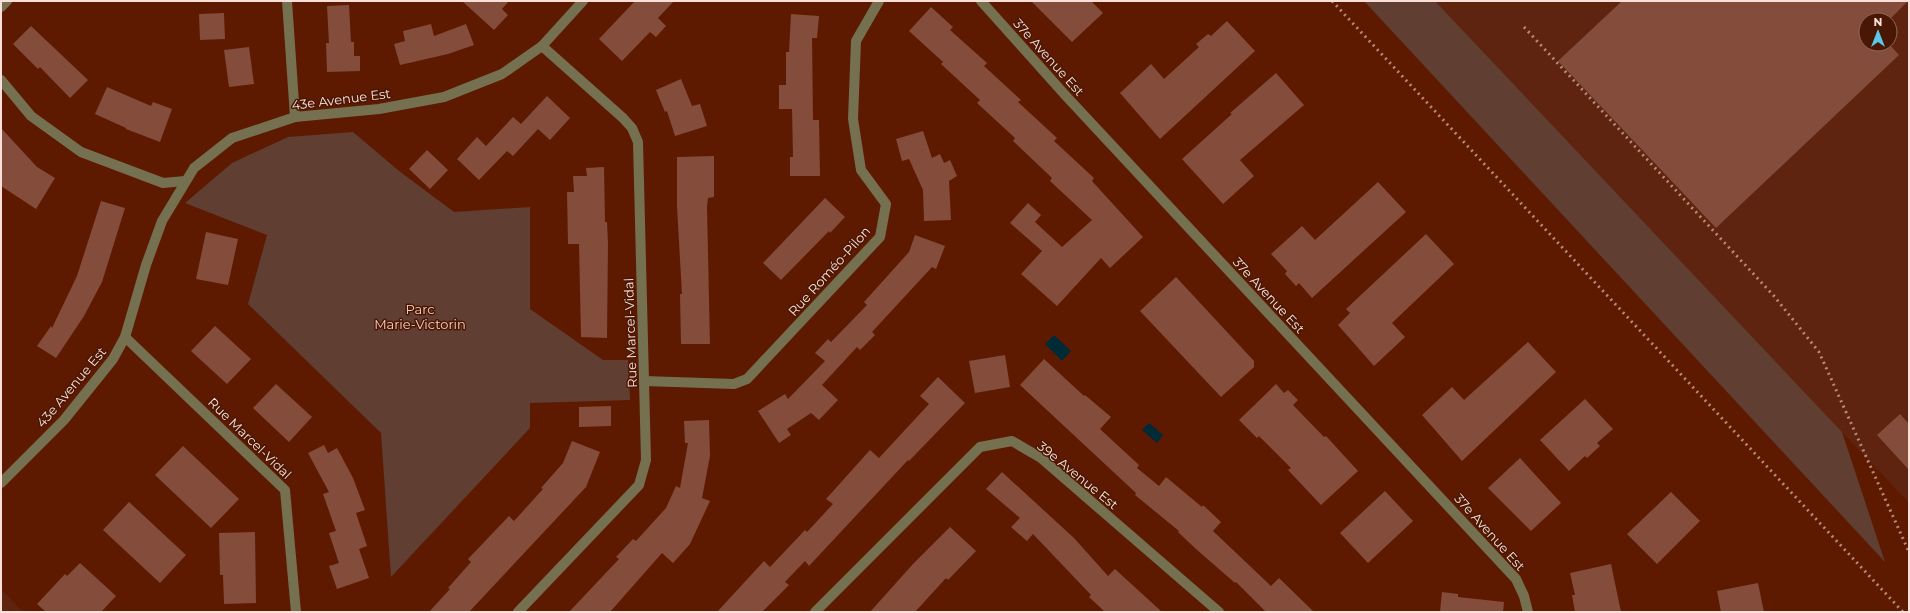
<svg xmlns="http://www.w3.org/2000/svg" width="1910" height="613" font-family="Montserrat,sans-serif">
<style>
.built{fill:#5f240f;fill-rule:evenodd}
.green{fill:#603e32}
.water{fill:#002a35}
.building{fill:#844c3a}
.lines{fill:none;stroke-linecap:round;stroke-linejoin:round}
.street{stroke:#757050;stroke-width:10}
.rail{stroke:#b68a7a;stroke-width:3;stroke-dasharray:2 4;stroke-linecap:butt}
.labels{text-anchor:middle;dominant-baseline:central;stroke-width:3;stroke-linejoin:round;paint-order:stroke}
.street-label{font-size:13px;fill:#fae0d8;stroke:#4a1704}
.park-label{font-size:13px;fill:#f4d0c4;stroke:#4a1704}
</style>
<rect width="100%" height="100%" fill="#5d1a00"/>
<!-- built -->
<g class="built">
<path d="M1435,1h474v502l-67,-71zM1866,20h24v24h-24z"/>
<path d="M1,589l22,23h-22z"/>
</g>
<!-- green -->
<g class="green">
<path d="M1364,1h71l407,431 43,130z"/>
<path d="M353,132l46,39 55,41 76,-5v102l73,51h25l2,40 -100,3v25l-139,149 -10,-144 -133,-129 19,-69 -82,-32 47,-40 56,-26z"/>
</g>
<!-- water -->
<g class="water">
<path d="M1054,335l17,16 -9,10 -17,-17z"/>
<path d="M1149,423l14,12 -6,8 -15,-13z"/>
</g>
<!-- building -->
<g class="building">
<path d="M462,1h47l-7,8 6,6 -14,15z"/>
<path d="M635,1h39l-16,17 8,8 -10,11 -6,-5 -28,29 -23,-22z"/>
<path d="M1031,1h60l12,12 -31,29z"/>
<path d="M1622,1h286l-19,19h-23v24h23l10,11 -183,173 -158,-167z"/>
<path d="M349,5l2,37h3v14h6v15l-33,1 -1,-29h3l-2,-37z"/>
<path d="M931,7l22,20 -3,3 37,33 -3,3 37,34 -3,2 39,36 -3,3 40,37 -2,3 51,56 -33,31 -9,-10 -44,48 -36,-32 21,-23 -32,-28 18,-20 13,12 -6,7 27,25 30,-27 -42,-39 2,-3 -39,-37 2,-3 -38,-35 3,-3 -39,-36 2,-2 -34,-31z"/>
<path d="M224,13l1,26 -25,1 -1,-26z"/>
<path d="M791,14l28,2 -2,22h-5l1,82h6l1,56h-30v-19h3l-1,-48h-13v-24h7v-33h3z"/>
<path d="M1227,21l28,30 -95,88 -40,-46 31,-29 13,15 35,-32 -3,-3 12,-10 3,2z"/>
<path d="M431,24l3,12 32,-12 8,21 -26,9 -48,11 -6,-21 11,-3 -2,-10z"/>
<path d="M31,26l57,54 -18,18 -30,-31 -2,2 -25,-25z"/>
<path d="M249,47l5,37 -25,3 -5,-37z"/>
<path d="M1276,73l28,32 -64,55 14,16 -31,28 -41,-45 50,-45 -2,-1z"/>
<path d="M681,79l11,27 8,-2 7,22 -32,10 -8,-25 -2,1 -9,-22z"/>
<path d="M107,87l44,19 2,-4 19,7 -12,33 -34,-13v-1l-31,-14z"/>
<path d="M547,96l23,22 -20,22 -12,-11 -25,27 -6,-5 -28,29 -22,-21 20,-22 9,9 27,-29 8,7z"/>
<path d="M1,128l36,39 18,11 -19,31 -35,-23z"/>
<path d="M923,131l9,27 8,-4 4,9 6,-3 7,16 -8,5 2,39 -27,1 -1,-31 -14,-31 -7,2 -6,-22z"/>
<path d="M427,150l21,20 -18,19 -21,-20z"/>
<path d="M714,156v41l-6,1 -1,9 3,137h-29l-1,-50h2l-5,-87v-50z"/>
<path d="M604,167l1,55h2l1,21 -1,95 -26,-1 -2,-93h-11l-1,-52h7l-1,-16h14l-1,-8z"/>
<path d="M1378,182l28,30 -94,86 -13,-15 -3,3 -11,-12 2,-3 -16,-17 31,-28 13,14z"/>
<path d="M825,198l20,19 -15,16 -1,-2 -48,49 -18,-17z"/>
<path d="M101,201l24,7 -23,74 -18,34 -28,42 -19,-12 14,-20 1,2 25,-52z"/>
<path d="M206,232l32,7 -10,46 -32,-6z"/>
<path d="M1426,234l28,30 -62,59 13,14 -31,29 -36,-41 12,-12 -4,-4z"/>
<path d="M915,235l30,11 -9,23 -4,-2 -60,65 3,3 -15,15 -3,-3 -35,38 16,15 -19,20 -8,-7 -24,16 4,6 -12,8 -21,-32 27,-17 3,5 37,-38 -10,-8 13,-14 3,3 36,-37 -3,-3 45,-50z"/>
<path d="M1176,277l78,84v6l-33,30 -81,-86z"/>
<path d="M215,326l36,33 -24,25 -36,-33z"/>
<path d="M1528,342l28,30 -94,89 -40,-46 30,-28 12,13z"/>
<path d="M1005,355l5,32 -35,6 -6,-32z"/>
<path d="M1044,359l40,37 1,-1 26,22 -11,12 39,36 -2,3 22,18 7,-9 36,30 1,-2 18,17 -8,9 58,55 8,-8 35,34h-48l-30,-30 -1,1 -39,-34 -18,-17 1,-1 -44,-36 1,-2 -116,-108z"/>
<path d="M938,377l27,26 -56,58 -1,-1 -99,106 -4,-5 -20,21 4,3 -27,27h-45l47,-51 6,6 35,-37 2,2 26,-28 -7,-5 44,-49 9,8 50,-54 -9,-8z"/>
<path d="M276,384l36,33 -23,25 -36,-34z"/>
<path d="M1276,384l8,9 4,-3 10,10 -5,5 31,32 2,-1 32,35 -37,34 -33,-35 3,-2 -32,-32 -2,2 -18,-18z"/>
<path d="M1585,399l28,30 -16,14 3,3 -13,12 -2,-2 -16,15 -29,-31z"/>
<path d="M611,406v20l-32,1v-20z"/>
<path d="M1900,414l9,10v46l-32,-35z"/>
<path d="M709,420l1,36 -8,42 8,3 -20,43 -17,19 -11,-10 -52,59h-41l50,-53 -3,-2 17,-18 3,2 30,-33 10,-22 4,2 8,-45h-3l-1,-22z"/>
<path d="M572,441l28,11 -14,35 -117,125h-40l21,-23 -2,-1 23,-26 -3,-3 41,-43 5,5 29,-32 -2,-1 22,-25z"/>
<path d="M324,445l4,8 9,-5 16,30 12,32 -9,3 11,33 -8,3 10,29 -32,11 -8,-23 10,-3 -10,-30 7,-2 -13,-37 6,-2 -21,-39z"/>
<path d="M183,446l56,53 -28,29 -56,-53z"/>
<path d="M1520,458l41,45 -30,28 -43,-43z"/>
<path d="M1002,472l72,66 34,38 7,-7 47,43h-57l-16,-15 2,-2 -58,-61 -6,7 -16,-14 9,-9 -34,-29z"/>
<path d="M1385,491l28,30 -45,42 -28,-30z"/>
<path d="M1671,492l29,29 -43,43 -30,-30z"/>
<path d="M129,502l57,53 -26,28 -57,-53z"/>
<path d="M950,527l26,24 -28,29 -2,-2 -31,34h-45l43,-48z"/>
<path d="M255,532l1,71 -32,1 -1,-29h-3l-1,-42z"/>
<path d="M80,563l36,33 -15,16h-55l-9,-8 28,-30 2,2z"/>
<path d="M1611,564l10,48h-46l-3,-17h3l-5,-22z"/>
<path d="M1758,583l6,29h-43l-4,-21z"/>
<path d="M1442,592l16,2v3l46,5 -1,10h-63z"/>
</g>
<g class="lines">
<!-- street -->
<g class="street">
<path d="M287,1l8,116"/>
<path d="M981,1l85,95 450,483 8,17 4,16"/>
<path d="M1,7l6,-6"/>
<path d="M1,80l30,36 50,36 82,31 22,-2"/>
<path d="M125,337l160,153 11,122"/>
<path d="M644,381l90,3 13,-5 133,-142 6,-33 -25,-34 -8,-51 3,-78 23,-40"/>
<path d="M1,483l63,-63 49,-61 12,-22 21,-72 16,-44 32,-53 38,-30 63,-21 84,-8 65,-12 58,-23 40,-28 41,-45"/>
<path d="M518,612l121,-127 7,-25 -8,-318 -6,-14 -9,-10 -81,-72"/>
<path d="M815,612l165,-165 32,-6 29,17 178,154"/>
</g>
<!-- rail -->
<g class="rail">
<path d="M1332,1l571,611"/>
<path d="M1524,27l250,269 45,56 90,200"/>
</g>
</g>
<g class="labels">
<!-- street labels -->
<g class="street-label">
<text transform="translate(1049 57) rotate(48)">37e Avenue Est</text>
<text transform="translate(341 99) rotate(-7)">43e Avenue Est</text>
<text transform="translate(829 271) rotate(-48)">Rue Roméo-Pilon</text>
<text transform="translate(1269 295) rotate(47)">37e Avenue Est</text>
<text transform="translate(630 333) rotate(-92)">Rue Marcel-Vidal</text>
<text transform="translate(71 387) rotate(-50)">43e Avenue Est</text>
<text transform="translate(250 438) rotate(44)">Rue Marcel-Vidal</text>
<text transform="translate(1078 475) rotate(39)">39e Avenue Est</text>
<text transform="translate(1490 532) rotate(48)">37e Avenue Est</text>
</g>
<!-- park labels -->
<g class="park-label">
<text x="420" y="309">Parc<tspan x="420" dy="15">Marie-Victorin</tspan></text>
</g>
</g>
<!-- border -->
<rect width="1910" height="613" fill="none" stroke="#fae0d8" stroke-width="4"/>
<!-- north arrow -->
<g transform="translate(1878 32)"><circle r="19" fill="#4a1704" stroke="#906759"/>
<path d="M0-3L7 15L0 10L-7 15Z" fill="#5bc8e7"/>
<text y="-6" font-size="11" font-weight="bold" text-anchor="middle" fill="#fae0d8">N</text>
</g>
</svg>
